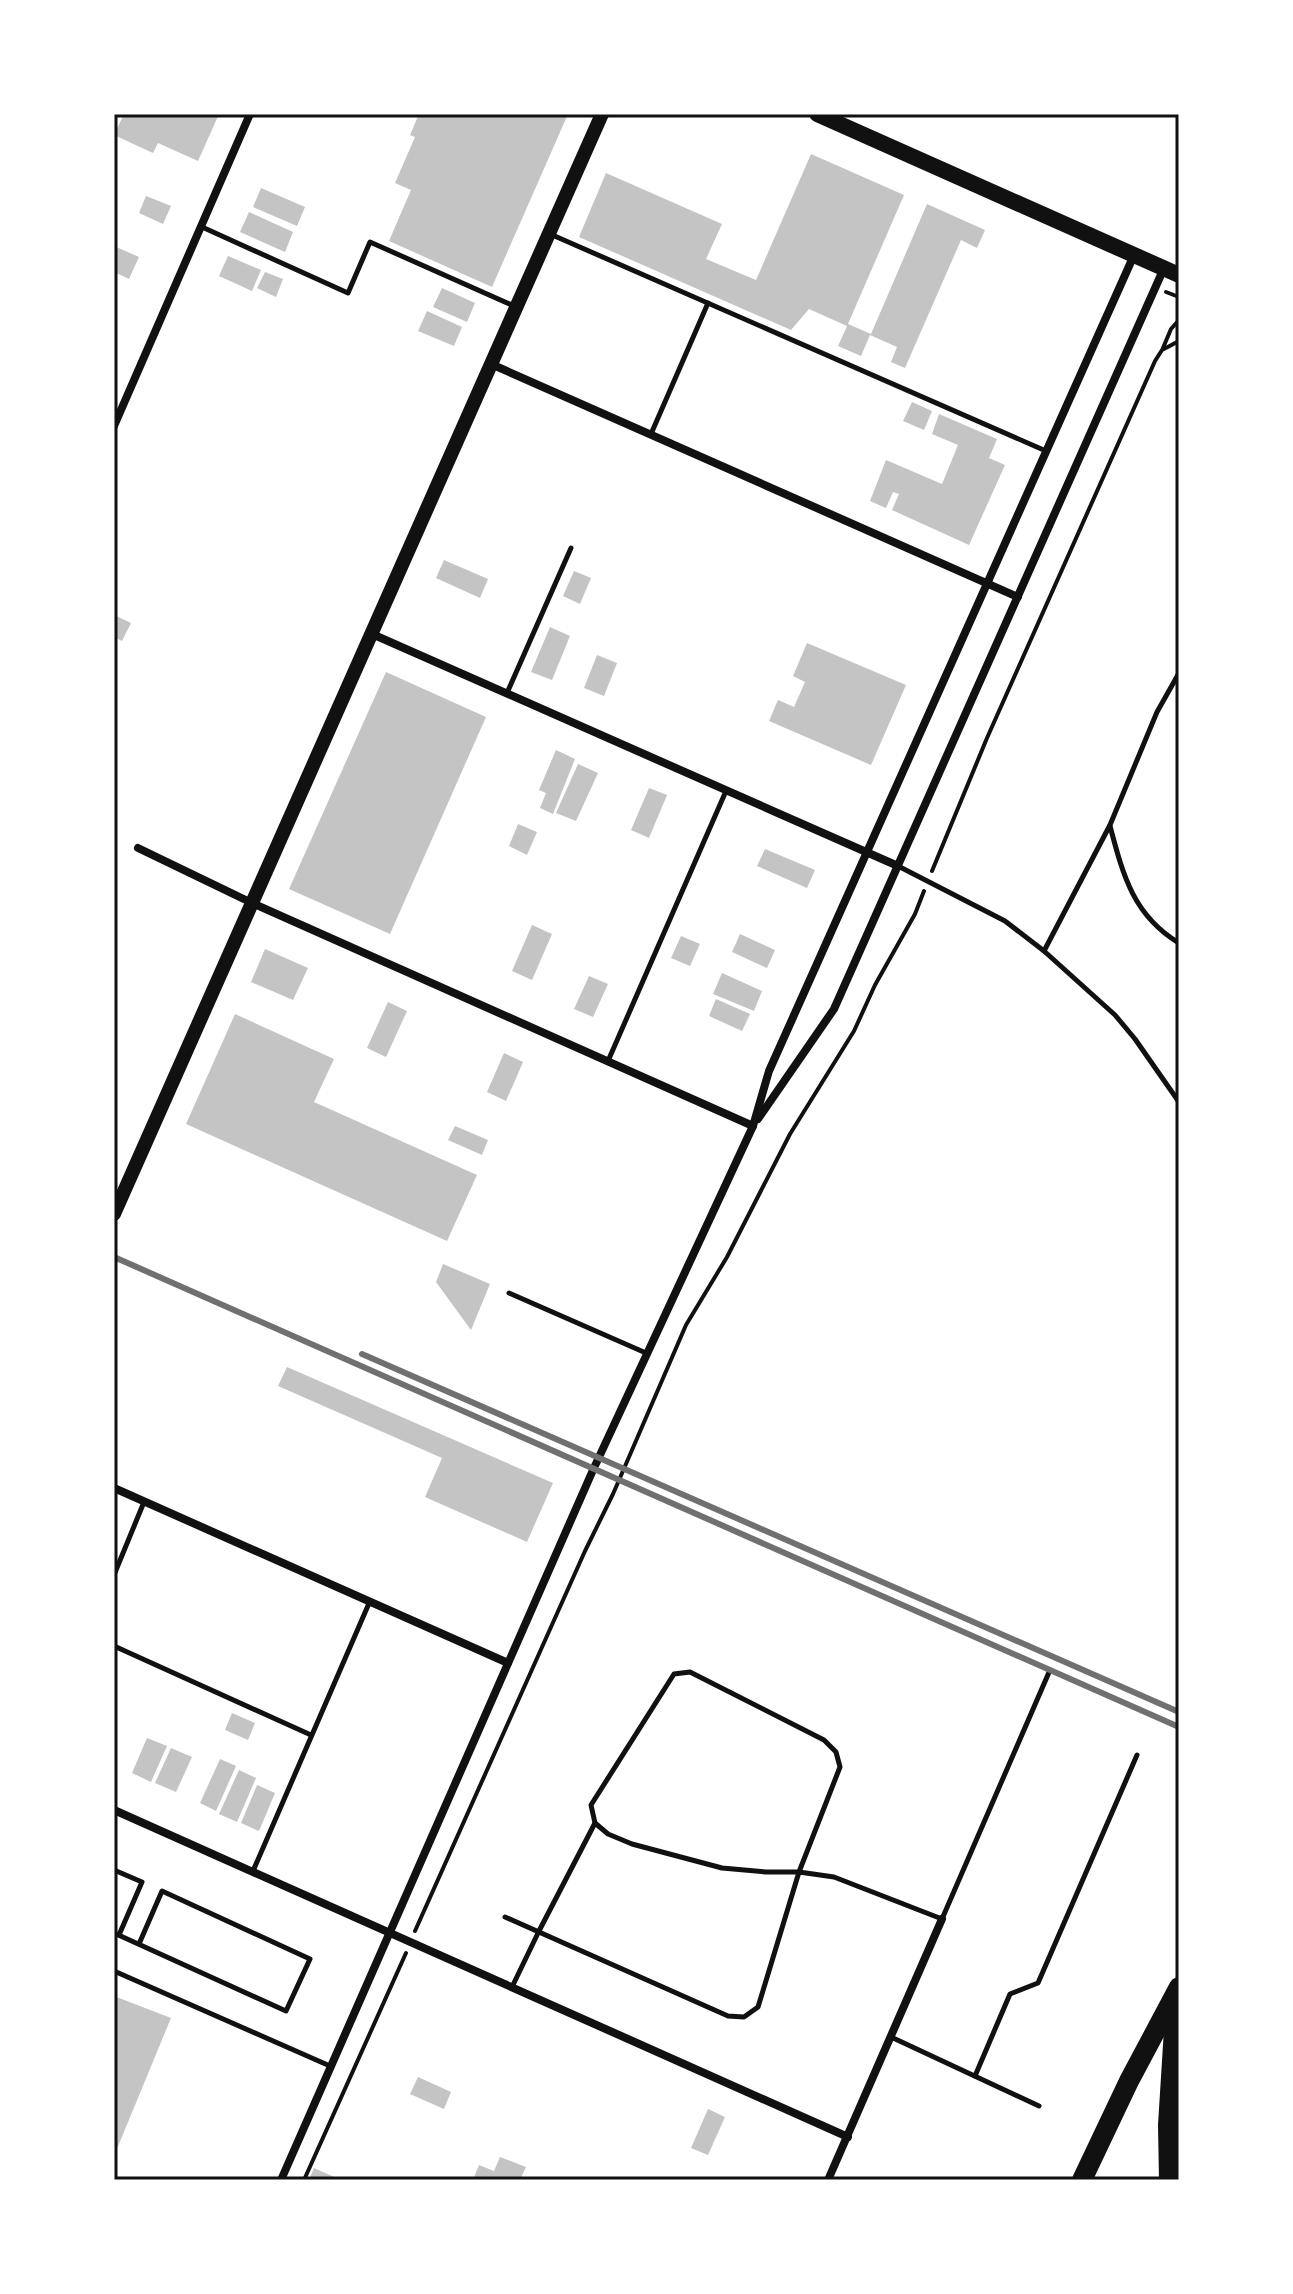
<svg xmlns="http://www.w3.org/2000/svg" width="1293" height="2294" font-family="'Fira Sans Condensed',sans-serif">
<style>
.building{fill:#c4c4c4}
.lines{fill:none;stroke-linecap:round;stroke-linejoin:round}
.path{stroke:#111;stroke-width:4}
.service{stroke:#111;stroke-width:5}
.minor{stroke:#111;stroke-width:8}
.tertiary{stroke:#111;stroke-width:14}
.secondary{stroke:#111;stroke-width:16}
.motorway{stroke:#111;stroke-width:20}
.rail{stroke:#707070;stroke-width:6}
.neatline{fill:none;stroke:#111;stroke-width:3}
</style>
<rect width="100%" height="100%" fill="#fff"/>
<!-- building -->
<g class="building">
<path d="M124,114h95l-21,47 -40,-18 -5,10 -39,-18z"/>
<path d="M419,114h149l-76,173 -103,-46 22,-51 -16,-7 20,-46 -5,-2z"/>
<path d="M811,154l93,41 -56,129 23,10 56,-130 58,26 -8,18 -16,-8 -56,128 -14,-6 6,-15 -27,-12 -9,21 -23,-10 9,-20 -38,-17 -18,21 -212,-93 27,-64 116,51 -16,35 50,21z"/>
<path d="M261,188l44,19 -8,19 -44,-19z"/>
<path d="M146,196l25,10 -8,18 -24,-11z"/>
<path d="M249,212l44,20 -8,20 -45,-20z"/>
<path d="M114,246l25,11 -10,22 -15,-7z"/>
<path d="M228,256l33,14 -9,21 -33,-15z"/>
<path d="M265,272l18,7 -7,18 -19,-9z"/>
<path d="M442,288l33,15 -8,19 -34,-15z"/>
<path d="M427,311l35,16 -8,19 -36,-15z"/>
<path d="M912,402l20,9 -8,19 -21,-9z"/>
<path d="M939,414l58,25 -8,19 16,7 -36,80 -77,-35 7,-16 -6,-2 -7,16 -16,-7 16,-41 56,24 16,-39 -26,-11z"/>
<path d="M444,560l44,19 -8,19 -44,-20z"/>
<path d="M574,571l17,7 -11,26 -17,-8z"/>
<path d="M114,615l17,8 -9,18 -8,-4z"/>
<path d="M550,627l20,9 -18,44 -21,-8z"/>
<path d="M807,643l99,42 -35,80 -102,-44 9,-21 16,7 11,-25 -12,-6z"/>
<path d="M597,655l20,8 -13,33 -20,-8z"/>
<path d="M386,672l100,45 -96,217 -101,-45z"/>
<path d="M556,750l19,9 -22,55 -13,-6 6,-15 -7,-3z"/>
<path d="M578,764l20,9 -22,48 -20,-8z"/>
<path d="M649,788l18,7 -18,43 -18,-8z"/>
<path d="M518,824l19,8 -10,23 -18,-9z"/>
<path d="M765,849l50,21 -8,18 -50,-22z"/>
<path d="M532,925l20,9 -20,46 -20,-9z"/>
<path d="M740,934l35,16 -8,18 -35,-16z"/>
<path d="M681,936l19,8 -10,22 -19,-8z"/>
<path d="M265,949l43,19 -15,32 -42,-18z"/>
<path d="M722,973l40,18 -8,20 -41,-17z"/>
<path d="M589,976l19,8 -15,33 -19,-8z"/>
<path d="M716,999l34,15 -8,17 -33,-15z"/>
<path d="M388,1002l19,9 -21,46 -19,-9z"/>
<path d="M235,1014l99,45 -20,43 163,73 -30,66 -261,-117z"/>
<path d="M504,1053l19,9 -17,39 -19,-9z"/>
<path d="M455,1126l33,14 -6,15 -34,-15z"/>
<path d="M443,1264l47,20 -19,46 -35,-48z"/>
<path d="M287,1367l266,116 -26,59 -102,-45 17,-39 -164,-72z"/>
<path d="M232,1713l23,10 -7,17 -23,-10z"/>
<path d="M147,1738l20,8 -16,36 -19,-9z"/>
<path d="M171,1748l21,9 -16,35 -21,-9z"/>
<path d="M220,1759l16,7 -20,45 -16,-8z"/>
<path d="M239,1770l17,8 -19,44 -18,-8z"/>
<path d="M257,1785l18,8 -16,38 -18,-8z"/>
<path d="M114,1996l57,22 -57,138z"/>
<path d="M418,2077l33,15 -7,17 -34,-15z"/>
<path d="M708,2109l17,8 -17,38 -17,-7z"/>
<path d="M500,2157l26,10 -6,13h-47l6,-15 15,6z"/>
<path d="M314,2168l27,12h-32z"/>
</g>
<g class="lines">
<!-- path -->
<g class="path">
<path d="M1166,292l13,5"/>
<path d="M1163,348l8,-19 8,-9"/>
<path d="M932,871l55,-133 168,-377 7,-11 17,-9"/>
<path d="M415,1931l170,-380 28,-57 73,-169 41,-68 63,-123 64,-103 21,-46 40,-71 9,-23"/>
<path d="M304,2180l102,-227"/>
</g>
<!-- service -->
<g class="service">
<path d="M202,227l146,66 22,-51 144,64"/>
<path d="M550,234l496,217"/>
<path d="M651,434l57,-131"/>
<path d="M507,693l64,-145"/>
<path d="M1110,826c13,49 23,89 69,117"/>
<path d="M898,866l107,55 39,30 71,64 20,24 44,63"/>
<path d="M1044,951l66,-126 47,-113 22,-39"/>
<path d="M608,1061l118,-270"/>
<path d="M509,1293l137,60"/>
<path d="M114,1575l30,-73"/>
<path d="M114,1646l197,89"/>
<path d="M114,1870l28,12 -23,53"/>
<path d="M253,1871l117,-270"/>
<path d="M505,1917l223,99 16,1 14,-10 41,-135 41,-105 -4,-15 -12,-12 -134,-68 -16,2 -83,131 4,18 13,11 24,10 90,24 44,4h33l35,5 108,42 108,-249"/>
<path d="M114,1933l172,78 24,-52 -148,-68 -23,53"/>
<path d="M114,1971l216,95"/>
<path d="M512,1987l27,-56 56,-108"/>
<path d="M891,2037l148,69"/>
<path d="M975,2076l35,-82 28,-11 99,-228"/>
</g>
<!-- minor -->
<g class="minor">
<path d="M491,364l527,233"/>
<path d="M114,426l136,-312"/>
<path d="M372,634l526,232"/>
<path d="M138,848l114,55 501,223"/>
<path d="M758,1119l76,-110 330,-741"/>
<path d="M114,1488l394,175"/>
<path d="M114,1810l734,327"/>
<path d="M281,2180l312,-710 160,-344 16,-55 365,-816"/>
<path d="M828,2180l114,-261"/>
</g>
<!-- tertiary -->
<path class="tertiary" d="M114,1214l488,-1100"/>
<!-- secondary -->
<path class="secondary" d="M817,114l362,161"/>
<!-- motorway -->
<g class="motorway">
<path d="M1082,2180l47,-99 50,-94"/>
<path d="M1169,2180l-1,-55 8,-128"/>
</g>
<!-- rail -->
<g class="rail">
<path d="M114,1257l1065,470"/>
<path d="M362,1354l817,358"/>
</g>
</g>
<!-- border -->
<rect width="1293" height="2294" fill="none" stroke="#ffffff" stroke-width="232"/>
<rect x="116" y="116" width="1061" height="2062" class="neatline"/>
</svg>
